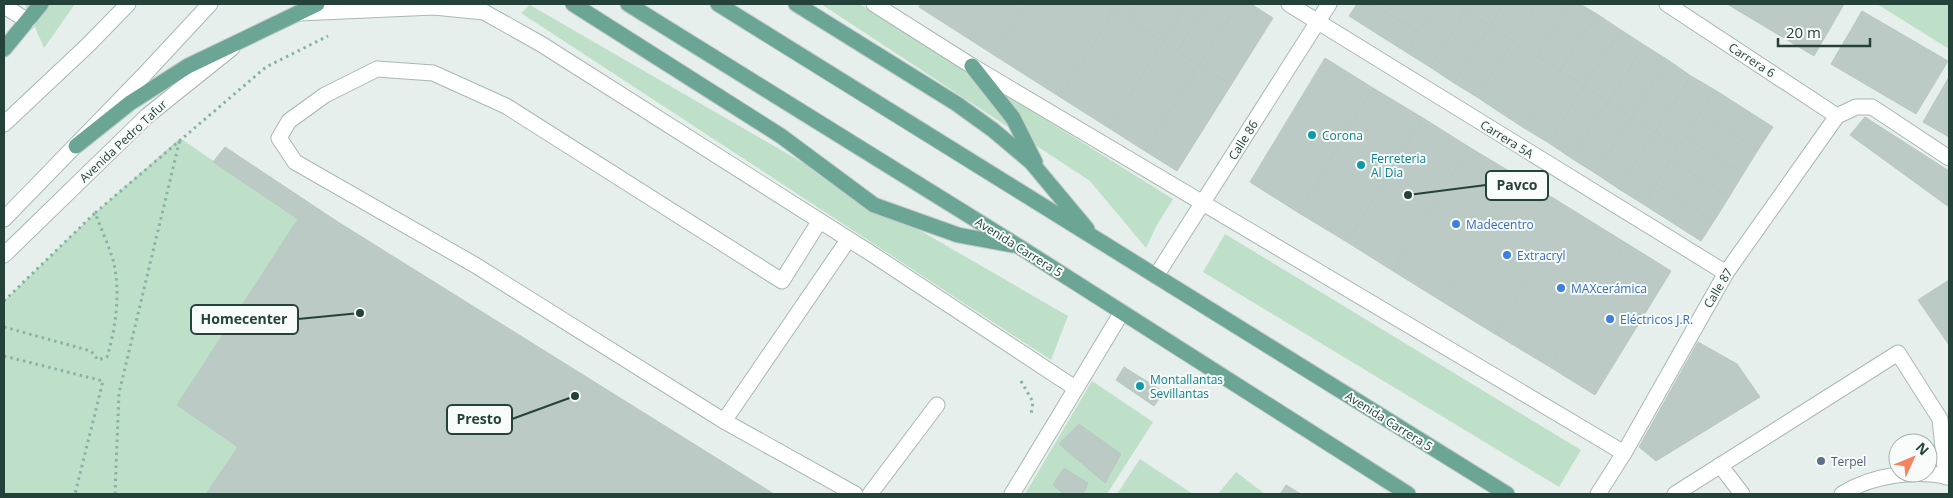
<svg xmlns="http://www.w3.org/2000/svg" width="1953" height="498" font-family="'Open Sans',sans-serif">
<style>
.green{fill:#bfe0c8}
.building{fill:#bbcac4;stroke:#b8c9c2}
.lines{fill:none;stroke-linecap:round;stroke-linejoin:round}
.lane-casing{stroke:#a8b8b2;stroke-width:17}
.street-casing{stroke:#a8b8b2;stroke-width:17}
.secondary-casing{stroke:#a4bbb3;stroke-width:17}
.primary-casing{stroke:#c2cac8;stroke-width:17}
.path{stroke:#86b3a5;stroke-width:3;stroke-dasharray:2.5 4;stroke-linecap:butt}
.lane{stroke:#fff;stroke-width:15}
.street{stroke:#fff;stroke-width:15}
.secondary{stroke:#fff;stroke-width:15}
.primary{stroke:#6aa596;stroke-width:15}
.culture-dot{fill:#0f9aa8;stroke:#f7fbf9;stroke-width:2}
.shop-dot{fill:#3f7fe0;stroke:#f7fbf9;stroke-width:2}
.service-dot{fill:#5c6f8a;stroke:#f7fbf9;stroke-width:2}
.labels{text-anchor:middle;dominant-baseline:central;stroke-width:4;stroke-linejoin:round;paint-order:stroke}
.street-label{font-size:12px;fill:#24423a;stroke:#f7fbf9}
.culture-label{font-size:12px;fill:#0d838f;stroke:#f7fbf9;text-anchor:start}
.shop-label{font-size:12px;fill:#366cbe;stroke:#f7fbf9;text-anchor:start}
.service-label{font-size:12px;fill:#4e5e75;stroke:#f7fbf9;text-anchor:start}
.leader{fill:none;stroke:#24423a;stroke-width:2}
.callout-dot{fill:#24423a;stroke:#f7fbf9;stroke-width:2}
.callout{fill:#f7fbf9;stroke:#24423a;stroke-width:2}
.callout-label{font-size:14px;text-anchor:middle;font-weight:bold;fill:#24423a}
</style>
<rect width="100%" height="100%" fill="#e6efeb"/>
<!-- green -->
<g class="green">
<path d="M25,4h50l-31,44z"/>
<path d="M821,4h39l313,195 -16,26 -11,23 -56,-67z"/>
<path d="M1877,4h72v45z"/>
<path d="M530,5l538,311 -17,44 -530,-347z"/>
<path d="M180,138l118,81 -121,186 61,42 -32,47h-202v-193l91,-88z"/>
<path d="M1225,234l356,216 -22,37 -356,-215z"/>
<path d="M1092,381l61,41 -46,72h-82z"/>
<path d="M1140,459l53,35h-76z"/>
<path d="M1236,472l29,22h-47z"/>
</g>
<!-- building -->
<g class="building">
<path d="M921,4h105l-32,51 -75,-48z"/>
<path d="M1026,4h77l11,7 -54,86 -66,-42z"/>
<path d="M1103,4h15l-4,7z"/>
<path d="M1118,4h19l-10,15 -13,-8z"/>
<path d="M1137,4h50l-24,38 -36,-23z"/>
<path d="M1187,4h20l-30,47 -14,-9z"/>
<path d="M1207,4h31l-39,61 -22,-14z"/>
<path d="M1238,4h13l22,14 -42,67 -32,-20z"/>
<path d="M1357,4h16l46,28 -13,20 -57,-36z"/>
<path d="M1373,4h52l8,5 -14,23z"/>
<path d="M1425,4h12l-4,5z"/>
<path d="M1437,4h18l11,7 -36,56 -24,-15z"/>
<path d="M1455,4h15l-4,7z"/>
<path d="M1470,4h34l-14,22 -24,-15z"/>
<path d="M1504,4h33l-24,37 -23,-15z"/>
<path d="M1537,4h33l-33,52 -24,-15z"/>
<path d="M1570,4h10l17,10 -37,57 -23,-15z"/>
<path d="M1727,4h117l-30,52z"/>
<path d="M1114,11l49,31 -54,86 -49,-31z"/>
<path d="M1466,11l24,15 -36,57 -24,-16z"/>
<path d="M1862,11l86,50 -32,53 -85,-50z"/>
<path d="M1597,14l24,16 -37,56 -24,-15z"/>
<path d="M1490,26l23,15 -36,56 -23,-14z"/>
<path d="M1621,30l23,15 -36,57 -24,-16z"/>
<path d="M1513,41l24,15 -36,57 -24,-16z"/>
<path d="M1163,42l36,23 -54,86 -36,-23z"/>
<path d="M1644,45l24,15 -36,57 -24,-15z"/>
<path d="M1537,56l23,15 -36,57 -23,-15z"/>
<path d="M1325,58l48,30 -74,125 -49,-31z"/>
<path d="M1668,60l23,16 -36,56 -23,-15z"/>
<path d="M1199,65l32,20 -54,86 -32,-20z"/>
<path d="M1560,71l24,15 -35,57 -25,-15z"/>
<path d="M1691,76l24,14 -36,57 -24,-15z"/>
<path d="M1949,77v60l-26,-15z"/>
<path d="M1584,86l24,16 -37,56 -22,-15z"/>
<path d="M1373,88l50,30 -76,124 -48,-29z"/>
<path d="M1715,90l58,37 -15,23 -58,-36z"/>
<path d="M1608,102l24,15 -37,56 -24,-15z"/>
<path d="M1700,114l58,36 -15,24 -57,-37z"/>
<path d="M1632,117l23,15 -36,57 -24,-16z"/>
<path d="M1865,117l84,54v36l-99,-72z"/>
<path d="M1423,118l46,29 -76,124 -46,-29z"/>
<path d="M1655,132l24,15 -36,57 -24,-15z"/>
<path d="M1686,137l57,37 -14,23 -58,-37z"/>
<path d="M225,147l113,75 436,272h-568l32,-47 -61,-42 121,-186 -85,-57z"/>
<path d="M1469,147l50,30 -76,125 -50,-31z"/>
<path d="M1671,160l58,37 -15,24 -58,-37z"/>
<path d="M1519,177l52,32 -76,125 -52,-32z"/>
<path d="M1656,184l58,37 -13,20 -58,-37z"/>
<path d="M1571,209l55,34 -76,124 -55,-33z"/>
<path d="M1626,243l45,28 -76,124 -45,-28z"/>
<path d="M1949,280v65l-31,-45z"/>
<path d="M1698,342l39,22 23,33 -104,64 -17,-14z"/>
<path d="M1124,367l40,25 -10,14 -38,-26z"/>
<path d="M1079,424l42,30 -16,29 -46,-39z"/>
<path d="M1064,468l24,15 -5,11h-19l-11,-9z"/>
<path d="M1286,485l15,9h-21z"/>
</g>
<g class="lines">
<!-- lane casing -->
<g class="lane-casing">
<g id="lane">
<path d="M874,4l98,62 652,387"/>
<path d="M4,6l24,15"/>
<path d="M1837,116l19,-9h16l77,51"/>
<path d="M819,222l-37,59 -276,-175 -73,-33 -56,-4 -52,26 -36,26 -10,17 16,24 180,103 249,156 124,-181"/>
<path d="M724,421l131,73"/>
<path d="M1720,465l22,29"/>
<path d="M870,494l67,-89"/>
<path d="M1675,494l223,-141 42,66 6,58"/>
<path d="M1842,494c30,-19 73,-25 107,-17"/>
</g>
</g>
<!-- street casing -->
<g class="street-casing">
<g id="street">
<path d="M1289,4l437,269"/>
<path d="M299,13l135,-6 50,5 57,32 331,210 203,134"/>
<path d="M4,255l143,-139 85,-68"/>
<path d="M1156,276l173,-272"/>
<path d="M1012,494l110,-182"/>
<path d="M1598,494l26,-41 102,-180 111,-157 -170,-112"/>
</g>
</g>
<!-- secondary casing -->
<g class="secondary-casing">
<g id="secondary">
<path d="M4,124l84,-79 40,-41"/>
<path d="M4,219l139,-143 67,-72"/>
</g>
</g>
<!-- primary casing -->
<g class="primary-casing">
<g id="primary">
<path d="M573,4l208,132 93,69 84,30 54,10"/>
<path d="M628,4l390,242 390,248"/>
<path d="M718,4l789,490"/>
<path d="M796,4l161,100 36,26 38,32 56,67"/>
<path d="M4,49l37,-45"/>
<path d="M972,66l41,52 22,44"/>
<path d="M76,146l54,-43 58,-37 129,-62"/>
</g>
</g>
<!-- path -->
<g class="path">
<path d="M4,301l91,-88"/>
<path d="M4,327l87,24 7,9 9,-3c9,-29 14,-67 6,-97 -5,-16 -12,-32 -18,-47l171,-146 62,-31"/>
<path d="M4,356l99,25 -28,113"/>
<path d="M1021,381l12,21 -2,13"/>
<path d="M115,494l4,-101 61,-254"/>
</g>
<!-- lane -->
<use href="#lane" class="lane"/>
<!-- street -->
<use href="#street" class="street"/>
<!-- secondary -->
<use href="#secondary" class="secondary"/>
<!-- primary -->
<use href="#primary" class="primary"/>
</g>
<!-- markers -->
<g class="culture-dot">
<circle cx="1312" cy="135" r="5"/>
<circle cx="1361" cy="165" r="5"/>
<circle cx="1140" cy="386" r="5"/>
</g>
<g class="shop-dot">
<circle cx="1456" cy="224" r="5"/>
<circle cx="1507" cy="255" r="5"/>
<circle cx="1561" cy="288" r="5"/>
<circle cx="1610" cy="319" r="5"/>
</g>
<circle class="service-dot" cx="1821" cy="461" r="5"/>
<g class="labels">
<!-- street labels -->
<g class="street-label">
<text transform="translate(1752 60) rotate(33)">Carrera 6</text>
<text transform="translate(1507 139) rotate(32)">Carrera 5A</text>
<text transform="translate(1243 140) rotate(-58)">Calle 86</text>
<text transform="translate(123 141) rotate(-43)">Avenida Pedro Tafur</text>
<text transform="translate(1019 247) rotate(32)">Avenida Carrera 5</text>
<text transform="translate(1718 288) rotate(-59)">Calle 87</text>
<text transform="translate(1389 421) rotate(32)">Avenida Carrera 5</text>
</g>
<!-- culture labels -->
<g class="culture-label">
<text x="1322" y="135">Corona</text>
<text x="1371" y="158">Ferreteria<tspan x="1371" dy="14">Al Dia</tspan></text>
<text x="1150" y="379">Montallantas<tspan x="1150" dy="14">Sevillantas</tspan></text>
</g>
<!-- shop labels -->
<g class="shop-label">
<text x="1466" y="224">Madecentro</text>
<text x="1517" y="255">Extracryl</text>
<text x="1571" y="288">MAXcerámica</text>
<text x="1620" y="319">Eléctricos J.R.</text>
</g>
<!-- service labels -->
<g class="service-label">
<text x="1831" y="461">Terpel</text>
</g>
</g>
<!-- callouts -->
<path class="leader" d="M1408 195L1486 185M360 313L298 319M575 396L512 419"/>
<g class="callout-dot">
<circle cx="1408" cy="195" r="5"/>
<circle cx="360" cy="313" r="5"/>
<circle cx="575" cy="396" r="5"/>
</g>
<g class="callout">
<rect x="1486" y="171" width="62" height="29" rx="5"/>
<rect x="191" y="305" width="107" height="29" rx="5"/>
<rect x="447" y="405" width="65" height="29" rx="5"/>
</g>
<g class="callout-label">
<text x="1517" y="190">Pavco</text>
<text x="244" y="324">Homecenter</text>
<text x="479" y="424">Presto</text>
</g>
<!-- border -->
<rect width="1953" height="498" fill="none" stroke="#24423a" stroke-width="10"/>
<!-- north arrow -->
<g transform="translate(1913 458) rotate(46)"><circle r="24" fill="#f7fbf9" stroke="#a3b1ad"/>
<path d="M0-4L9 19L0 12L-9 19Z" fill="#f4845f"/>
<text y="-8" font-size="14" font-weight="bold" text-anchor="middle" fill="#24423a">N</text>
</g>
<!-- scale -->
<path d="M1778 38v8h92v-8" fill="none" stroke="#24423a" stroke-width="2.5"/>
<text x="1786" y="38" font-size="15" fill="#24423a" stroke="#f7fbf9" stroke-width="4" paint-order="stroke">20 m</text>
</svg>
